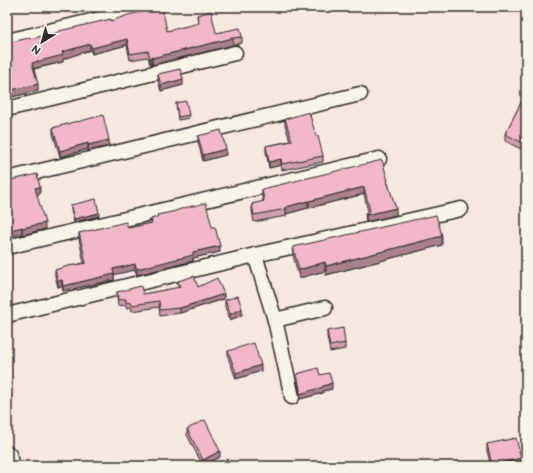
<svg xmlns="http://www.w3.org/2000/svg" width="533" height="473" font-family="'Balsamiq Sans',sans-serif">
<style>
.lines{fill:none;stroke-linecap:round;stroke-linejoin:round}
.street-casing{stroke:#2b2b2b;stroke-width:17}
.secondary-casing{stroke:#2b2b2b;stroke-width:22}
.street{stroke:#f7f3e8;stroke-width:14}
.secondary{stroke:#f7f3e8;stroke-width:19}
.wall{fill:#cf9dac;stroke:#2b2b2b}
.shaded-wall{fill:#a9808c;stroke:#2b2b2b}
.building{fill:#f1b7c8;stroke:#2b2b2b}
</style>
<rect width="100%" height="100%" fill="#f6e7e2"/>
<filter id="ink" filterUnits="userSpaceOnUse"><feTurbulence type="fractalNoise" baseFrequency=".025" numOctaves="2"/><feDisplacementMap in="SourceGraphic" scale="8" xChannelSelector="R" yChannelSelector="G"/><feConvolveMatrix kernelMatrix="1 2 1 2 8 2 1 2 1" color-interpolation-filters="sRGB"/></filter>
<g filter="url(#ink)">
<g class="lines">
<!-- street casing -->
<g class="street-casing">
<g id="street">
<path d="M7,41l143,-34"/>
<path d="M7,109l228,-56"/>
<path d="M7,179l353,-85"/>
<path d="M7,247l372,-88"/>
<path d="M255,255l20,65 17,77"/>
<path d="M7,315l248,-60 206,-46"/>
<path d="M275,320l50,-12"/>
</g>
</g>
<!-- secondary casing -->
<g class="secondary-casing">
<path id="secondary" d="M7,456l2,10"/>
</g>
<!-- street -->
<use href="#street" class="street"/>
<!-- secondary -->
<use href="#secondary" class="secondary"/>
</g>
<!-- wall -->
<g class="wall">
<path d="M197,15l19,18 26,4v6l-9,2 -81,20v-1h-2l-2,-7 -18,3 -3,-15 -35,9 -2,-4 -27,9v3l-29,7 4,22 -31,7 23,-59 81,-18 56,10 31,-7z"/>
<path d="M158,74l25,11 -22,6 -3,-10z"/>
<path d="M526,93l-1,58 -20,-10v-7z"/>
<path d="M176,103l13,12v3l-11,2z"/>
<path d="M285,119l31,17 7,20v6l-41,8 -1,-5 -12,3 -3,-16v-6l24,-5 -5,-16z"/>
<path d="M77,122l32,24 -21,5v-2l-28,8 -7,-23v-6z"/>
<path d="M198,136l28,19 -23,6 -5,-19z"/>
<path d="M388,183l8,32 -30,7 -1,-9 3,-1 -4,-18 -55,14h-1l-22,6v2l-32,6 -2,-11v-7l11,-2 -1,-6v-7z"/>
<path d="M71,205l28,11 -25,6 -3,-13z"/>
<path d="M172,212l40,15 8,25 -27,6v3l-56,14 -2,-5 -21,4v6l-51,11 -1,-5 -4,1 -3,-11v-6l29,-7 -5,-24v-6l49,-5 23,-5v-4z"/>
<path d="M442,245l-116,30 -1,-4 -26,7 -6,-23v-8z"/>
<path d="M178,281l20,6 26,12 -44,14 -20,3 -1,-9 -27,4 -1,-4 -5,1v-3l-8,1 -1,-9v-5l26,2 35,-6z"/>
<path d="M225,300l17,15 -12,5 -5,-13z"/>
<path d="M327,331l18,12v6l-15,3 -3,-15z"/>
<path d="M228,351l33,20 -25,8 -8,-22z"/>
<path d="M297,374l35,15 -9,2v2l-23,6v-5l-3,-14z"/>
<path d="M187,429l33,28 -17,9 -16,-31z"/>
<path d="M487,444l34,20 -7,2h-23l-4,-15z"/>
</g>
<!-- shaded-wall -->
<g class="shaded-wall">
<path d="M233,38v7l-81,20v-7z"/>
<path d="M127,39v6l-35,9v-6z"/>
<path d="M90,44v6l-27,9v3l-31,7v-6l30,-11z"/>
<path d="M152,57v7h-2v-6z"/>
<path d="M183,79v6l-22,6v-6z"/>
<path d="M38,84v7l-31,7v-7z"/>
<path d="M109,140v6l-21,5v-6z"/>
<path d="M526,142v6l-1,3v-7z"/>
<path d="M88,143v6l-28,8v-6z"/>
<path d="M226,149v6l-23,6v-6z"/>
<path d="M281,159v6l-12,3v-6z"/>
<path d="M40,187v7l-5,1v-7z"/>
<path d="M364,187v7l-55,14v-7z"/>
<path d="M308,201v7l-22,6v-7z"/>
<path d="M396,208v7l-30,7v-7z"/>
<path d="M99,213v3l-25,6v-3z"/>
<path d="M45,223v6l-23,6v-7z"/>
<path d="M22,227v7l-15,3v-6z"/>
<path d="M442,236v9l-116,30v-9z"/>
<path d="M220,246v6l-27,6v3l-56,14v-6l56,-17z"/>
<path d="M325,262v9l-26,7v-8z"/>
<path d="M135,264v6l-22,5v-6z"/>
<path d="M114,274v6l-51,11v-5z"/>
<path d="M62,280v6l-4,1v-6z"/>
<path d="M224,294v5l-44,14v-5z"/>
<rect x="7" y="300" width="2" height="6"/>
<path d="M242,309v6l-12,5v-6z"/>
<path d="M261,365v6l-25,8v-6z"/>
<path d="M332,383v6l-9,2v2l-23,6v-5l23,-8z"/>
<path d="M220,451v6l-17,9v-6z"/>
<path d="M521,458v6l-7,2h-22v-1z"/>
</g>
<!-- building -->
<g class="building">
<path d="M155,7h7l5,24 32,-8 -2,-8 14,-4 5,22 24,-5 2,9 -9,1 -81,20v-1l-2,1 -2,-7 -18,3 -3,-15 -35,9 -2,-4 -28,8 1,3 -31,8 6,21 -31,7v-48l22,-5 1,1 29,-7v-1l52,-12v2l17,-6 24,-6z"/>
<path d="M180,69l3,10 -22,6 -3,-11z"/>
<path d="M526,93v49l-1,2 -20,-10z"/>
<path d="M186,101l3,14 -11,2 -2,-14z"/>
<path d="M309,112l7,24h2l5,20 -41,8 -1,-5 -12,3 -3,-16 26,-5 -7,-22z"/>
<path d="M103,115l6,25 -21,5v-2l-28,8 -7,-23 24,-7v1z"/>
<path d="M221,130l5,19 -23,6 -5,-19z"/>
<path d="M382,160l6,21h-1l9,27 -30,7 -1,-2 5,-2 -6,-24 -55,14h-1l-22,6v2l-32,6 -2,-11 12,-3 -2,-12z"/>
<path d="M37,174l3,13 -5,1 10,35 -23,5v-1l-15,4v-50z"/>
<path d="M96,199l3,14 -25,6 -3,-14z"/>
<path d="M206,203l6,24h3l5,19 -27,6v3l-56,14 -2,-5 -22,5 1,5 -51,12 -1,-6 -4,1 -3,-11 13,-4 18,-3 -7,-30 47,-11 2,6 24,-5 -1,-4 7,-2 -1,-2 15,-3 12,-4z"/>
<path d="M436,215l6,21 -116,30 -1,-4 -26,8 -6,-23z"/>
<path d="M194,276l4,11 19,-9 7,16 -44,14 -20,2 -1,-9 -27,4 -1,-3 -5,1v-4l-8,1 -1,-8 24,-6 2,8 37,-7 -2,-6z"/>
<path d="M238,296l4,13 -12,5 -5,-14z"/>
<path d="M343,328l2,15 -15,3 -3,-15z"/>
<path d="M254,343l7,22 -25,8 -8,-22z"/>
<path d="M318,368l2,7 9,-2 3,10 -9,3v1l-23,7v-5l-3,-15z"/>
<path d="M205,420l15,31 -17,9 -16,-31z"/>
<path d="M516,438l5,20 -29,7 -5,-21z"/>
<path d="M227,459l5,7h-12l-1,-1z"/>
</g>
</g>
<!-- margin -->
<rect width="533" height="473" fill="none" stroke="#f7f3e8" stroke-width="24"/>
<rect x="12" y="12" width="509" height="449" fill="none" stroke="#2b2b2b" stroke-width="1.5" filter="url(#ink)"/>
<!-- north arrow -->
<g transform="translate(42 42) rotate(217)" stroke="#f7f3e8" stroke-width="3" paint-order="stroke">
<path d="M0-3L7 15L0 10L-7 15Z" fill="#2b2b2b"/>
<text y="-6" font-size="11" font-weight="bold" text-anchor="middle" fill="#2b2b2b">N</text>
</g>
</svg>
